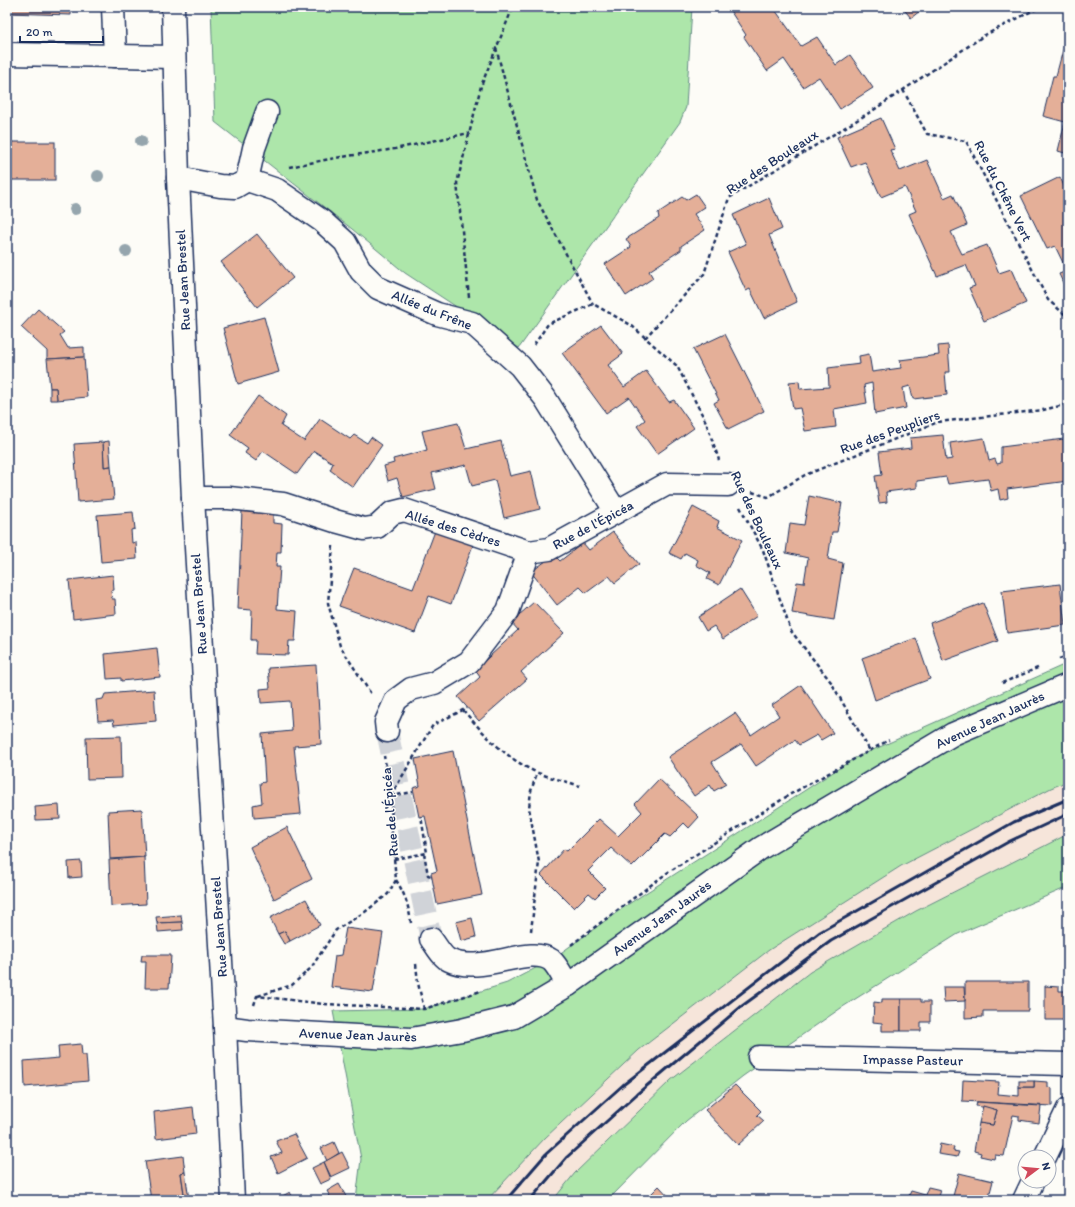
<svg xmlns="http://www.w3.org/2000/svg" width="1075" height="1207" font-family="Itim,sans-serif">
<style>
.built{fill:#f6e5da}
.green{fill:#ade6aa;stroke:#648a84}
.building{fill:#e4af98;stroke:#1b2f5e}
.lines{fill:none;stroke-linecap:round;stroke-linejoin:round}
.minor-tunnel{stroke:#d0d3d8;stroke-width:22;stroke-dasharray:22 11;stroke-linecap:butt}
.minor-casing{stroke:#1b2f5e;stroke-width:25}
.path{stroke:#1b2f5e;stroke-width:2.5;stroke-dasharray:4 3;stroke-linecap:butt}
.minor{stroke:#fdfcf7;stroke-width:22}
.rail{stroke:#1b2f5e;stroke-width:3}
.tree{fill:#95a5ad}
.labels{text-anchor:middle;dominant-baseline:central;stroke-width:3;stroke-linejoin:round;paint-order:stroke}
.street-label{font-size:14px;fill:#1b2f5e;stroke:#fdfcf7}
</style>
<rect width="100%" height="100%" fill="#fdfcf7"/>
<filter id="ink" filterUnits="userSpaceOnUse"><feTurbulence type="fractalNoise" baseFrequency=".025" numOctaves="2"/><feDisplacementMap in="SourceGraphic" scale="8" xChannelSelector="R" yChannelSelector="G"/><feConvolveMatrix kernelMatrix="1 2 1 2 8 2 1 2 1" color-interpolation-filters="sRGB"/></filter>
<g filter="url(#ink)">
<!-- built -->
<path class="built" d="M1068,781v53l-152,77 -106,61 -139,108 -96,93 -22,27h-66l58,-62 94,-88 130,-100 132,-84 150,-78z"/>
<!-- green -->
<g class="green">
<path d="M211,7h481l-6,100 -6,15 -161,226 -114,-75 -53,-44 -137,-107z"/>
<path d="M1068,663v118l-17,7 -150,78 -132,84 -130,100 -94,88 -58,62h-131l5,-41 -28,-148 91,-2 83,-26 44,-23 76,-55 228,-147z"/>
<path d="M1068,834v53l-110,47 -117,74 -98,68 -57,45 -78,79h-55l22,-27 96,-93 139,-108 106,-61z"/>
</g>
<!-- building -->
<g class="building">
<path d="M7,7h64v8l-64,-2z"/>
<path d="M733,7h40l28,39 16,-9 19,28 14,-10 23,33 -33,21 -21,-32 -16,10 -19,-28 -17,12 -23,-34 2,-2 -17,-26z"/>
<path d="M902,7h23l-14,11z"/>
<path d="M1064,46l4,1v107l-10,-3 7,-29 -22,-6 10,-40h3z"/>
<path d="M881,118l14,31 -5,1 10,21 27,-11 17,38 9,-4 14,31 -16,7 11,22 25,-9 12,28 12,-4 15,34 -42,18 -15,-33 6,-2 -9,-21 -29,11 -28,-62 7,-3 -11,-24 -24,10 -16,-35 -14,5 -14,-30z"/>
<rect x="10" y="142" width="45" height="38"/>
<path d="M1060,177l8,18v99l-9,-20 8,-3 -12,-25 -8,3 -26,-53z"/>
<path d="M696,194l9,13 -11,7 11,16 -24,16v4l-32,21 4,7 -27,18 -21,-32 26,-17 -5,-8 33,-21 -1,-5 24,-16 4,3z"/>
<path d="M769,198l13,31 -13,6 28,67 -33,16 -14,-29 -4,2 -18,-39 18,-8 -13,-29z"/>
<path d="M257,234l36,44 -36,29 -36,-45z"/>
<path d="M38,309l26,23 -4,3 8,13 16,-1v10l-37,2v-8l-26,-24z"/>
<path d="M264,317l15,55 -41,12 -15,-56z"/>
<path d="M601,325l22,29 -15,11 16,22 22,-16 23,31 5,-2 20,28 -37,26 -20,-28 8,-6 -16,-23 -23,16 -44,-60z"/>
<path d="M725,334l39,77 -36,18 -14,-26 5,-3 -26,-51z"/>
<path d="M948,345l2,27h-5l2,23 -34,4 -3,-13 -7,2 3,20 -31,6 -3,-31 -8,2 3,18 -33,6 2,18 -31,4 -5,-23 -7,1 -4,-27 10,-1 1,8 29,-2 -1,-19 32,-4 -1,-8 10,-2 3,18 29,-4 -1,-8 39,-5 -1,-9z"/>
<path d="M84,357l3,40 -30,3 -1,-12h-6l-3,-29z"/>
<path d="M50,388h6l1,12h-7z"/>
<path d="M258,396l28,20 -5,10 23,15 16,-22 30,20 4,-4 13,8 4,-6 11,8 -29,42 -23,-17 3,-7 -19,-12 -17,23 -34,-23 -7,10 -11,-8 3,-5 -18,-13z"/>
<path d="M458,423l8,26 35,-8 9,35 21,-5 9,38 -36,9 -9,-38 -23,6 -6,-21 -34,8 4,16 -33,8 -6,-19 -9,3 -4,-15 10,-3 -1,-4 34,-9 -5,-19z"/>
<path d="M943,435l3,25 6,-1 -2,-16 34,-5 5,23 6,-2 2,5 4,-1v-16l63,-8 4,17v25l-61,8 1,9 -8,2 -2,-11 -7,2 -3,-12 -40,5 -2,-7 -29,4v7l-31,4 1,10 -8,1 -4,-27 7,-1 -3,-23 32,-4 -1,-10z"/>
<path d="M109,441l2,25 -7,1 -1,-25z"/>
<path d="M103,442l1,25 7,-1 3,33 -36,3 -4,-58z"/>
<path d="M809,496l33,7 -5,29h-5l-4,27 15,4 -9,57 -42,-7 5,-31 7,1 4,-25 -22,-5 4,-30 14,2z"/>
<path d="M693,507l26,14 -2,6 25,13 -23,45 -12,-6 3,-6 -14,-8 2,-5 -13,-7 -4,6 -12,-6z"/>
<path d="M242,510h31v13l9,1 -1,28h-4l-1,15h4l-3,42 20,2 -2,30h-6l-1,14 -33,-1 1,-14h-5l1,-30 -14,-1z"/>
<path d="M133,512l2,17 -4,1 1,13 4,-1 1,17 -36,3 -4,-47z"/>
<path d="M435,531l38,14 -22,59 -22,-8 -14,37 -76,-27 15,-38 59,21z"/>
<path d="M613,532l26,32 -24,19 -6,-7 -23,17 -6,-6 -23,18 -26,-33 23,-17 6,6 23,-18 6,7z"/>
<path d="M113,575l1,15 -3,1 1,8h3l1,15 -43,5 -4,-39z"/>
<path d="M1060,584l5,41 -58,8 -5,-42z"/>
<path d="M740,589l17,27 -34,23 -9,-13 -8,5 -8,-14z"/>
<path d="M534,602l30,31 -43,39 6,7 -48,42 -21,-24 22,-20 -5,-7 43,-40 -7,-8z"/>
<path d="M983,603l15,38 -55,20 -13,-38z"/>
<path d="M916,638l14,41 -55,21 -13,-42z"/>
<path d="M157,648l3,29 -39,4v-3l-14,1 -2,-25z"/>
<path d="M316,665l5,79 -27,2 7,68 -47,4 -1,-13 9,-2 -2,-20 5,-1 -3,-48 30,-3 -2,-30 -29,2 -1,-14 10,-1 -2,-20z"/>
<path d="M801,685l32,48 -12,7 -4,-5 -18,10 -4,-5 -39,26 -15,-22 -29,18 14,22 -12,7 -4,-6 -16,11 -26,-39 67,-44 16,22 28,-19 -7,-11z"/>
<path d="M154,690l2,31 -42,4 -1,-5 -15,1 -2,-21 7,-1 2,-5z"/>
<path d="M121,736l1,42 -35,1 -1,-42z"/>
<path d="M453,751l29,144 -45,9 -6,-31 6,-2 -12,-55 -6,1 -6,-29 7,-2 -5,-27z"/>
<path d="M659,779l40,38 -10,11 -5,-5 -14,14 -5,-3 -33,33 -21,-19 -23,23 17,17 -10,10 -6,-5 -15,15 -33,-33 23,-26 3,2 32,-32 19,17 24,-24 -7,-8z"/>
<path d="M59,805l1,14 -24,1 -1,-13z"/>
<path d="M142,809l3,48 -35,2 -2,-48z"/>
<path d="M287,827l25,52 -38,20 -24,-52z"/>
<path d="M144,857l2,47 -35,2 -2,-46z"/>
<path d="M81,861l1,16 -13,1 -1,-16z"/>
<path d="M306,899l14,26 -30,16 -5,-10 -7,3 -8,-16z"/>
<path d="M181,915l1,7 -25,1 -1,-6z"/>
<path d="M472,918l4,19 -15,4 -5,-19z"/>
<path d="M182,922l1,8 -25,2 -1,-9z"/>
<path d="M346,928l37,5 -10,59 -42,-5 4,-31 6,-1z"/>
<path d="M285,931l5,10 -6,3 -6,-10z"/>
<path d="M142,955h29l-2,33h-24l1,-27h-5z"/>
<path d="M965,982h63v29h-45v6l-18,1z"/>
<path d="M1045,986l14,1v4h9v29h-23z"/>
<path d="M943,987h21l1,14 -21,1z"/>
<path d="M882,999h19v32h-19v-8l-9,-1 1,-20 8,1z"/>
<path d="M901,999h20v3h9v20h-9v9h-20z"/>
<path d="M81,1044l1,11h4l2,26 -63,6 -1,-26 35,-3 -1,-12z"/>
<path d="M963,1080l36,2 -1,12 21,2v-9h15v-6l14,1v5l4,1v18l-90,-5z"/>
<rect x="1019" y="1081" width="15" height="6"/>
<path d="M735,1085l26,26 -4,4 7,6 -26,24 -33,-35z"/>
<path d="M977,1102l64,4 -2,17 -20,-3v-4l-6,-1 -9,41 -9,-1 -1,4 -14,-3 1,-3 -7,-2 5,-28 14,2 4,-15 -21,-4z"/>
<path d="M983,1106l14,4 -4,15 -14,-2z"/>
<path d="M193,1107l3,27 -40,5 -2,-27z"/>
<path d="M294,1134l13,24 -29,15 -7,-16 11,-4 -6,-12z"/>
<path d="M334,1142l5,11 -12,8 -6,-13z"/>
<path d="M940,1144l14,3 -1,4 6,1 -2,5 -19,-3z"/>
<path d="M342,1152l8,16 -19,9 -7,-15z"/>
<path d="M183,1156l2,16 -4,1 4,27h-34l-6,-39z"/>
<path d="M324,1162l7,17 -11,5 -8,-16z"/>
<path d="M185,1172l4,28h-4l-4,-27z"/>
<path d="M959,1173l34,8 -5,19h-36z"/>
<path d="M339,1184l9,16h-16l-5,-9z"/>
<path d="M659,1186l13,14h-27z"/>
<path d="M928,1187l13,3 -3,10h-31l4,-9 14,4z"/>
<path d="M290,1192l4,8h-19z"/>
</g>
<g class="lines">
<!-- minor-tunnel -->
<path class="minor-tunnel" d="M387,731l44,208"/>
<!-- minor casing -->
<g class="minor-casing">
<g id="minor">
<path d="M113,7l2,49"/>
<path d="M173,7l5,171 15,320 32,529 8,173"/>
<path d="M7,54l166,3"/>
<path d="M178,178l42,8 15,1 12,-7 7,-32 13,-36"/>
<path d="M247,180l30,10 45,31 23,21 16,29 17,17 59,26 35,9 48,43 25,32 71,114"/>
<path d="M193,498h36l54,6 52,17 29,8 13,-2 15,-14 12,-3 125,42 20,-3 118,-65 61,1"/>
<path d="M387,731l-1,-9 10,-22 15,-11 23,-6 35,-21 39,-51 21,-59"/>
<path d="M431,939c5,6 11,18 18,21 32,16 80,-16 102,0 7,6 12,18 17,25"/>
<path d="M225,1027l22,3 164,9 51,-9 52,-13 54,-32 193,-137 192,-114 115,-49"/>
<path d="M759,1057l309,7"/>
<path d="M1045,1157l23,-48"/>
<path d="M1024,1200l9,-19"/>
</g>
</g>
<!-- path -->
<g class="path">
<path d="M496,48l41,152 56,104"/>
<path d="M903,90l24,44 39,7 82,159 20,17"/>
<path d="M289,167l46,-9 60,-9 74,-16"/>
<path d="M469,297l-12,-114 24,-97 32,-79"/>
<path d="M645,338l59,-64 25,-76 143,-87 113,-76 55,-28"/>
<path d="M534,345l14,-21 45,-20 38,21 46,41 29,56 13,38"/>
<path d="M752,492l16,5 37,-22 133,-53 105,-12 25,-6"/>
<path d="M740,507l23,43 28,81 40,51 39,69"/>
<path d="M333,546l-5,57 12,43 31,48"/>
<path d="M1059,659l9,-3"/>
<path d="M1002,683l38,-16"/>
<path d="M463,710c21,24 42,48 73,62 14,6 30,9 44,14"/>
<path d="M391,795l42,-70 34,-17"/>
<path d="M391,796l22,-4"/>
<path d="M424,853l4,22 3,1"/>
<path d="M394,859l33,-6 -6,-37"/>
<path d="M396,880c9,14 13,27 15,43"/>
<path d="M531,931l8,-69 -10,-54 2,-17 6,-18"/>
<path d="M571,945l96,-72 122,-78 100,-55"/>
<path d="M416,964l2,19 6,26"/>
<path d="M258,996l34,-11 19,-17 25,-38 29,-18 23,-18 8,-14 -4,-44 -1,-44 -7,-36"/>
<path d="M254,1005l3,-9 67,8 100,5 57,-18"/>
</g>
<!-- minor -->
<use href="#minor" class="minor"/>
<!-- rail -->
<g class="rail">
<path d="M506,1200l40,-46 77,-69 197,-153 194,-110 54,-23"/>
<path d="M530,1200l37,-43 70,-63 105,-88 89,-65 179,-100 58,-27"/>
</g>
</g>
<!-- trees -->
<g class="tree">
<circle cx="141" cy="141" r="6"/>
<circle cx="98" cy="176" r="6"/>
<circle cx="75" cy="209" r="6"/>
<circle cx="126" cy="251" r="6"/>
</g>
</g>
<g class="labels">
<!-- street labels -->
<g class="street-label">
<text transform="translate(772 162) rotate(-33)">Rue des Bouleaux</text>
<text transform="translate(1003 191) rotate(63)">Rue du Chêne Vert</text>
<text transform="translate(183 280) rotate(-93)">Rue Jean Brestel</text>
<text transform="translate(432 310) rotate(22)">Allée du Frêne</text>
<text transform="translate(890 432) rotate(-20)">Rue des Peupliers</text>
<text transform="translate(757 520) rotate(65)">Rue des Bouleaux</text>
<text transform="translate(593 525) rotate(-28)">Rue de l'Épicéa</text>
<text transform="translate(453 528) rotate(17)">Allée des Cèdres</text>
<text transform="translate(199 604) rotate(-94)">Rue Jean Brestel</text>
<text transform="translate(990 720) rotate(-25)">Avenue Jean Jaurès</text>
<text transform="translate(390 812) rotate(-95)">Rue de l'Épicéa</text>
<text transform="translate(662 918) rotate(-36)">Avenue Jean Jaurès</text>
<text transform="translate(219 927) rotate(-94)">Rue Jean Brestel</text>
<text transform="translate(358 1035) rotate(2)">Avenue Jean Jaurès</text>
<text transform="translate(913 1060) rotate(1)">Impasse Pasteur</text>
</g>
</g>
<!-- margin -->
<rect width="1075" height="1207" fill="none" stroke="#fdfcf7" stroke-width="24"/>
<rect x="12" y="12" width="1051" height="1183" fill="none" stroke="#1b2f5e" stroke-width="1.5" filter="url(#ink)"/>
<!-- north arrow -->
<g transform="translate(1037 1169) rotate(74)"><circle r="19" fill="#fdfcf7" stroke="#a3aaba"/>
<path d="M0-3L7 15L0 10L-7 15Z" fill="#d1495b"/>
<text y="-6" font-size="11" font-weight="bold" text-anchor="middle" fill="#1b2f5e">N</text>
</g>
<!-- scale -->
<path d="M20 36v6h83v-6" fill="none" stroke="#1b2f5e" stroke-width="2"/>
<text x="26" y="36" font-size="12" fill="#1b2f5e" stroke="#fdfcf7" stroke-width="3" paint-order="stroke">20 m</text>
</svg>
